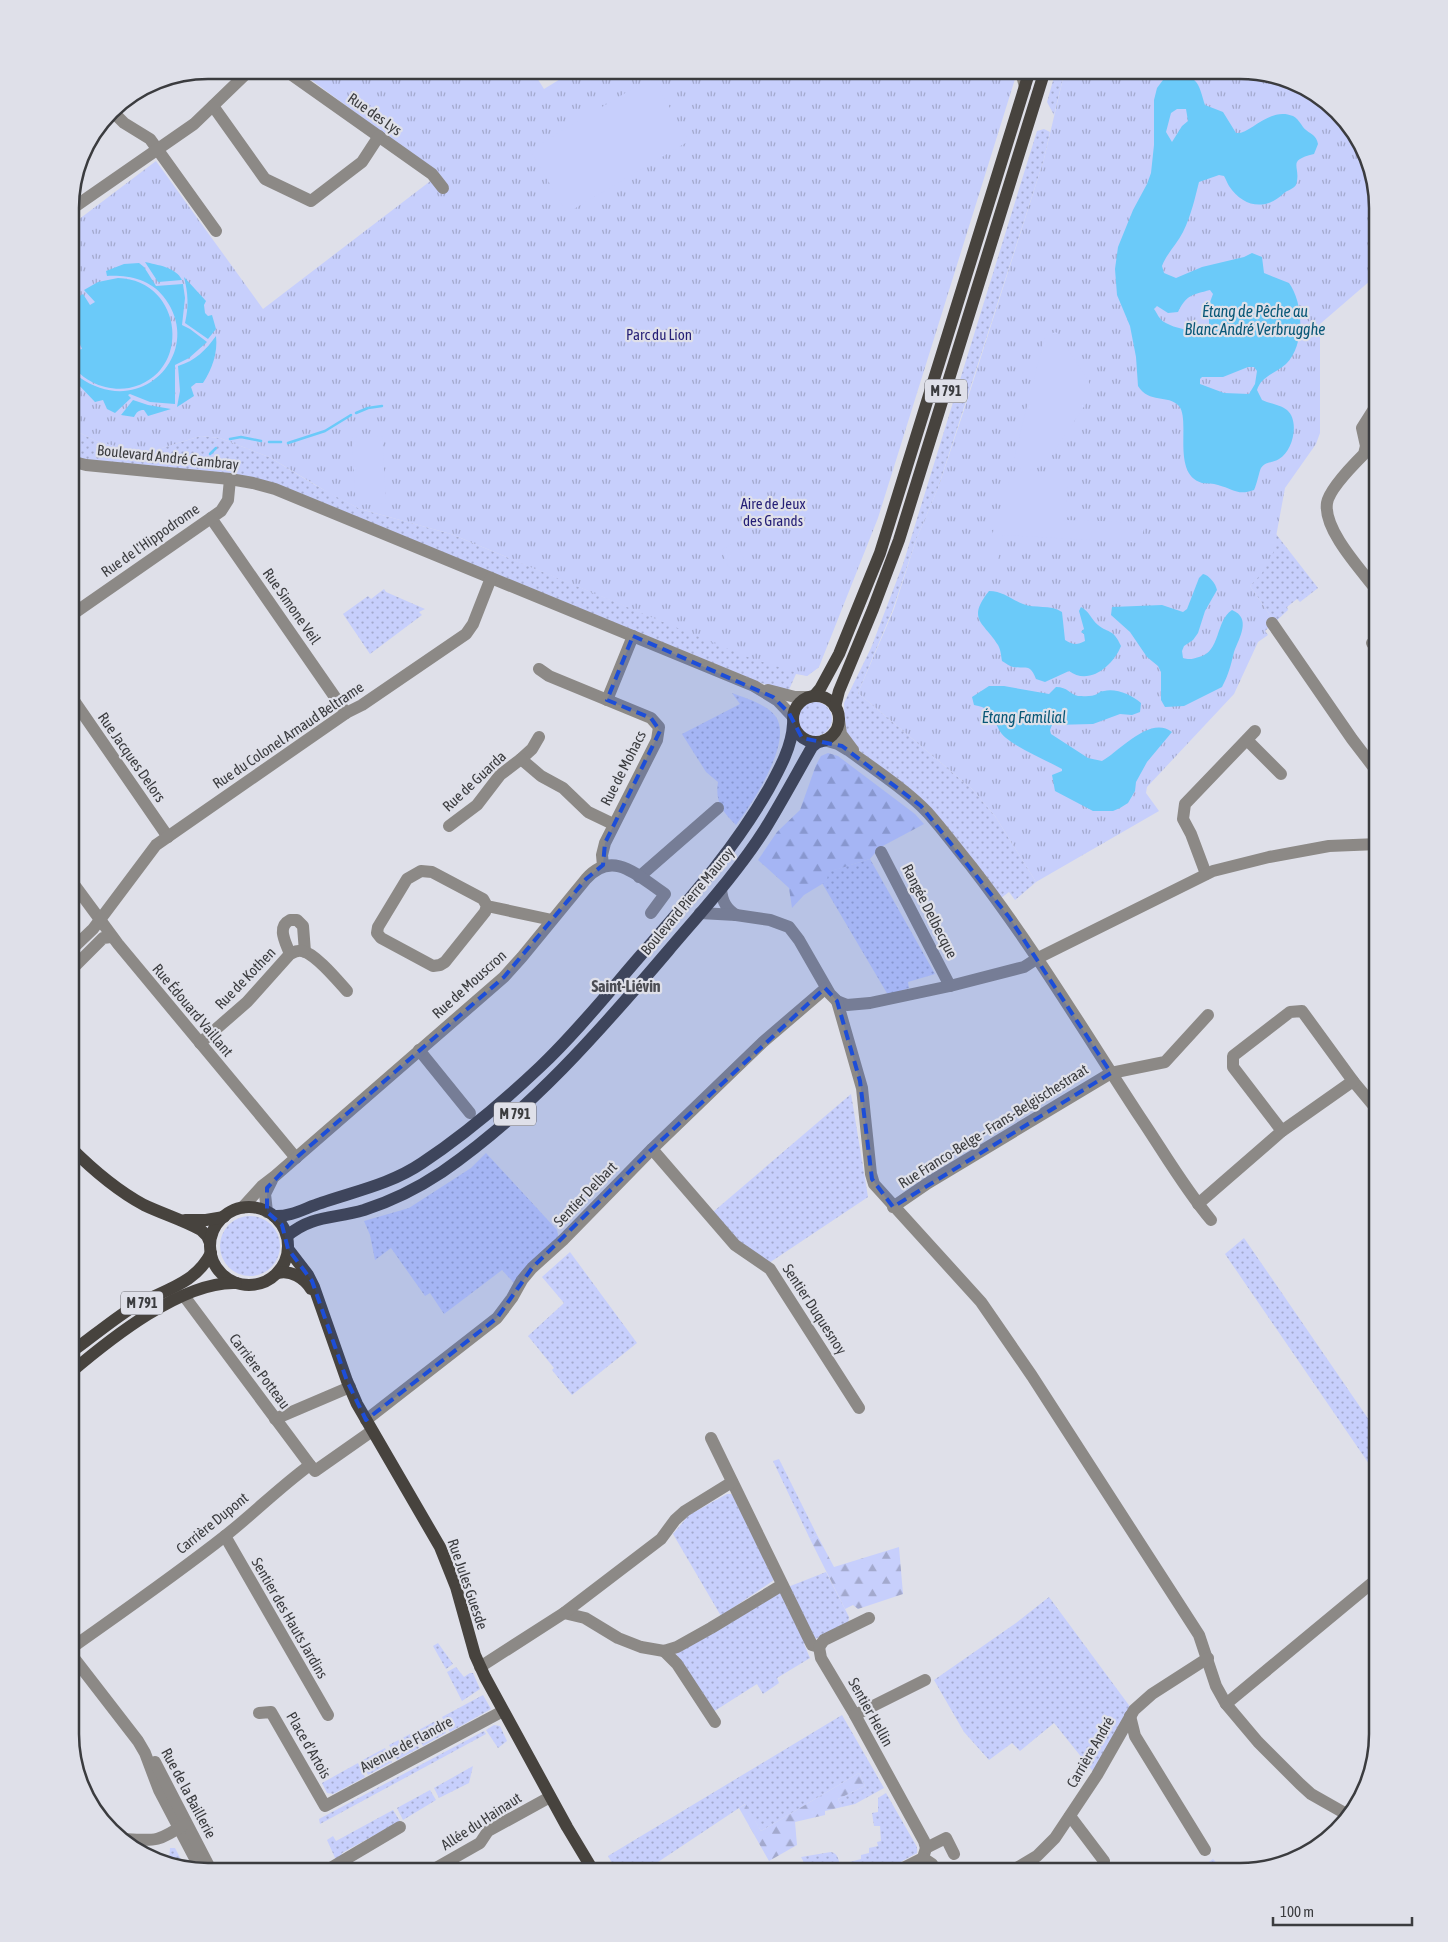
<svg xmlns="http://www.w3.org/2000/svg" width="1448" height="1942" font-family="'Asap Condensed',sans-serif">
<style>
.grass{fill:url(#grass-dots)}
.forest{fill:url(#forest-firs)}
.park{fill:url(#park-tufts)}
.pitch{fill:#c7cffc}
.water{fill:#6bcaf9;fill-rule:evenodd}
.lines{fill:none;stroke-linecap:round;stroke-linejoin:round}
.stream{stroke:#6bcaf9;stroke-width:2.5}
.minor{stroke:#8c8986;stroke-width:12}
.major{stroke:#47433e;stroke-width:12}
.marked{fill:#1d4ed8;fill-opacity:0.2;stroke:#1d4ed8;stroke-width:4;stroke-dasharray:10 6;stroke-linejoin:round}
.labels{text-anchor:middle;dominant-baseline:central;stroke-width:4.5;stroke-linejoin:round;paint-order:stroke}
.shield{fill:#dfe0e9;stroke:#6c6d72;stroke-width:1}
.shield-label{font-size:14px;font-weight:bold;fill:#3b3c3f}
.street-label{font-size:15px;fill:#3b3c3f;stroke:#dfe0e9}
.park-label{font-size:15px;fill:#251f76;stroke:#dfe0e9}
.water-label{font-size:16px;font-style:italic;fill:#095877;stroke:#dfe0e9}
.neighbourhood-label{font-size:16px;font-weight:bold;fill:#4b4c53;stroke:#dfe0e9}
.rim{fill:none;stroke:#3b3c3f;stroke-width:2.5}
</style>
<defs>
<pattern id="grass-dots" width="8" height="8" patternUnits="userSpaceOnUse" patternTransform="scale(1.25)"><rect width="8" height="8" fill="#c7cffc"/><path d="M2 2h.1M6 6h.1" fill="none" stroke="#a3a9cd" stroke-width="1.8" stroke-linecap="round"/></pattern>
<pattern id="forest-firs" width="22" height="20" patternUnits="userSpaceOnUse" patternTransform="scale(1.25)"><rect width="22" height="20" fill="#c7cffc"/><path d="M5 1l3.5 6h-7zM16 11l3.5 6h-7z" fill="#a3a9cd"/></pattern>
<pattern id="park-tufts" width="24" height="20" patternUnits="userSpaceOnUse" patternTransform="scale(1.25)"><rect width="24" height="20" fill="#c7cffc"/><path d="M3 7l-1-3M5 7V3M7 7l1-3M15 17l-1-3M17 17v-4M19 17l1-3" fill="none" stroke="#a3a9cd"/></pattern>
</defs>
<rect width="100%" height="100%" fill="#dfe0e9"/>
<!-- grass -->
<g class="grass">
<path d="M1056,70h9l-11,45 -7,-13z"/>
<path d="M1044,129l6,3 -6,27 -106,329 -22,52 -23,69 -35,84 114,96 23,27 41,66 -21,18 -6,-8 -8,6 -125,-132 -26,-24 -5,-14 -1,-25 27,-55 32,-84 134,-433z"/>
<path d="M70,428l26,13 35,9h24l46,-14 19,2 49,19 46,28 45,24 91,25 213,88 10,-8 145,53 -12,9 -11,-2 -8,18 -42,-14 -447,-183 -220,-35 -9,-3z"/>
<path d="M1276,534l42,54 -18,14 -3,-3 -10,8 1,3 -13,12 -25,-36c15,-16 22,-31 26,-52z"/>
<path d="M384,589l2,3 39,17 -6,3 3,3 -52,39 -27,-40 25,-18 3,3z"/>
<path d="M732,693c13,5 35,11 44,24 17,25 -24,87 -40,108 -14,-14 -21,-23 -18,-43l-12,-10 -24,-38 58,-30z"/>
<circle cx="815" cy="719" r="17"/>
<path d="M870,859l65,115 -27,8 1,6 -21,7 -66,-112 5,-2v-9z"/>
<path d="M851,1094l17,103 -99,66 -21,-11 -35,-40z"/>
<path d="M486,1153l71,77 2,9 -45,44 -12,-13 -58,44 -14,-21 -5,3 -34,-48 -16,12 -5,-25 -6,-14 45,-13 62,-40z"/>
<circle cx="250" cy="1246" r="30"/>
<path d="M1244,1238l134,195v44l-153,-223z"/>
<path d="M570,1252l67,91 -65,52 -20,-25 2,-2 -26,-32 36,-33 -22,-26z"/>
<path d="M779,1459l38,76 -7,4 -37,-78z"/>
<path d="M727,1494h5l42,86 -53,36 -48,-82 16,-19z"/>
<path d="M826,1572l23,45 -1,7 -44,20 6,14 -33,20 2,5 -16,11 -6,-10 -44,28 -38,-60 113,-65z"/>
<path d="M1049,1597l82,111 -36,66 -41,-51 -34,28 -8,-8 -23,17 -25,-28 -30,-52 82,-57z"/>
<path d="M438,1643l15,21 -7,5 -13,-23z"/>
<path d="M456,1667l8,10 6,-4h3l7,16 -18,12 -15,-29z"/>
<path d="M483,1695l8,14 -41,23 -8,-15z"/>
<path d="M842,1715l42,73 -29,16 -13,3 -4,-8 27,-13 -6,-13 -98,58 -16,-27 -102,68h-26l-9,-16z"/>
<path d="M439,1719l7,14 -23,13 -8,-14z"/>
<path d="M494,1725l6,1 7,15 -9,7 -12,-18z"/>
<path d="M484,1731l2,3 -166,90 -1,-5z"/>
<path d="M412,1733l7,15 -22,12 -8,-15z"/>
<path d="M385,1748l7,14 -24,13 -7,-14z"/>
<path d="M358,1763l7,14 -32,17 -6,-1 -5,-10z"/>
<path d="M473,1766l-4,17 -30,15 -5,-10z"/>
<path d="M430,1790l6,10 -33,20 -6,-12z"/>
<path d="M886,1793l31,54v6l-35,19h-34l-2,-9 15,-4v-4l8,-2v-5l9,-2 -1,-4 4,-1 -1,-15h-6l-2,-13 6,-1v-14z"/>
<path d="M393,1810l7,11 -58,32 -1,5 -5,2 -9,-20 6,-4 3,5z"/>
<path d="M170,1848h5l10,19 -16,-5z"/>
<path d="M831,1852c9,2 8,12 10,20h-32l-8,-15z"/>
<path d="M1213,1859l12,13h-30z"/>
</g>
<!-- forest -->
<g class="forest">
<path d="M828,753l10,3 77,58 9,10 -45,24 -9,11 -42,13 -1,9 -23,14 -12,13 -3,-20 -31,-28 19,-28 23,-22 16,-45 5,-9z"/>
<path d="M817,1535l17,32 65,-20 4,47 -45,15 -5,-4 -8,4 -35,-70z"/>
<path d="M859,1773l6,13 -27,13 4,8 -17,4v4l-30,7 2,23 -28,16 -30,-53 7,-4 15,27z"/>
</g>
<!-- park -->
<g class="park">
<path d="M298,70h234l12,19 31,-19h435l5,9 -137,439 -59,149 -12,9 -57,-18 -299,-124 -91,-25 -31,-16 -60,-36 -49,-19 -19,-2 -46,14h-24l-35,-9 -26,-13v-202l86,-65 107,148 174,-133 1,-2z"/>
<path d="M1065,70h184l60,19 50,50 19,69v66l-58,50v109l-4,11 -31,44 -12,65 -11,20 -12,13 25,36 -10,9 3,4 -10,7 -24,52 -87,93 -1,6 13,18 -123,71 -41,-66 -23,-27 -114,-96 36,-84 22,-69 22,-52 28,-84 78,-245z"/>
</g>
<!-- pitch -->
<g class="pitch">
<path d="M652,77l37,64 -122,72 -37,-63z"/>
<path d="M1056,332l32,48 4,11 -3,8 -41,62c-9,9 -28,14 -35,1l32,-127z"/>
<path d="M382,436l4,67 -30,2 -4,-67z"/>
<path d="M1010,474h58l-2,46 77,3v20l-140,-8 -5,25 -14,-1 24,-72z"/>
<path d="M736,542l10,22 -16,6 -9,-20z"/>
</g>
<!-- water -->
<g class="water">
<path d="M1183,74c17,5 17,16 22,31l18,7 13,21c14,2 33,-27 57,-17 7,4 8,10 13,14 6,5 10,5 12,14l-4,10c-29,7 -12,12 -18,31 -4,5 -9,5 -13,9 -18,17 -40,13 -54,-8 -2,-3 -3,-7 -5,-10l-5,-1 -20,7c-4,16 -8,34 -16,50 -6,12 -16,21 -21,34l2,7 12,5 26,-11 42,-10 8,-4 10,4 2,16 25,10c15,21 16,62 -3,81 -10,9 -25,12 -29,26l5,10c8,4 18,4 25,10 13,11 6,41 -8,49 -6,4 -13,2 -18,9 -2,4 -4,16 -7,22 -16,6 -21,-1 -36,-5 -5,-2 -11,-1 -16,-2 -31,-9 -11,-62 -23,-77 -11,-12 -30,-2 -41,-20l-2,-29 -6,-31 -13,-31 -2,-26 3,-22 15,-37 14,-26 4,-11 3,-28v-45l3,-12 6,-8 6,-4zM1177,109h9l2,12 -6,5 -10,16 -6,-10 5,-19zM1210,290l3,4 -6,16 2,7v7c-10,11 -33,5 -45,-2 -5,-3 -7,-9 -10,-13l3,-3 11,7 10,-1c9,-18 14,-17 32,-22zM1248,367h6l3,4 -2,13 -6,10 -25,-1 -24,-9v-5l2,-2h21z"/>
<path d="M145,262c12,3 31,5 37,18l-24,2z"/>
<path d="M139,263l5,4 12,19 27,-2 2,14 -3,27 8,4 17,13 -18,16 -14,7v39l-25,-2 -20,-8 -2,1 3,3 -16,15 -8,-4 -4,-9 -8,2 -19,-20 3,-5c63,45 128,-27 84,-81 -14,-17 -35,-21 -56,-20l-1,-5 18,-7z"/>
<path d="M184,277l22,24 -2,4 1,8 3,3 4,-1 4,14 -8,10 -23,-16c4,-17 3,-30 -1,-46z"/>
<path d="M118,278c66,2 75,97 11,110 -12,2 -26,0 -37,-6 -12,-6 -22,-16 -22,-30l12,-3 -2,-5 -3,1 -3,-3 -4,1v-50l8,4 5,-3 7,11 5,-3 -11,-12 14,-8z"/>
<path d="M216,336c2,17 -4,33 -13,47h-7l-5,4 3,9 -17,11 3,-16 -2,-25c17,-5 28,-16 38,-30z"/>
<path d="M133,400l15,5 23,4 -23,7 -4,-6c-6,0 -7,2 -10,7l-13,-2z"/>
<path d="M1203,574c6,1 13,10 14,16l-12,21 -7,22 -5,7 -9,6 -2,5 1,7c6,2 10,1 16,-1 22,-5 16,-36 33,-47 20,8 7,28 2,42 -3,13 -6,24 -12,35l-38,19 -19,1 -4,-7v-28l-3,-6 -11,-9 -17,-25 -19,-17 1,-8 50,-2 21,7 4,-3 12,-31z"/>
<path d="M989,591c14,0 21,8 34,13 12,5 27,0 39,8l3,28c8,5 12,5 20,1l-1,-7 -3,-2 3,-3 -5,-18 2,-4c8,4 10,12 17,18 11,9 15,3 23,21 -8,20 -32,40 -52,25l-24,11 -9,-3c-6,-16 -10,-10 -23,-12 -4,-1 -7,-4 -11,-6 -1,-5 -1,-11 -4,-16 -14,-23 -32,-25 -9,-54z"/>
<path d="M989,686h15l45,8 7,-7c12,0 13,7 22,9 5,0 15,1 19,-2 7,-4 0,-2 7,-3 12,-3 28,4 37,12l-1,9 -8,3 -12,-1 -27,10 -41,1 -2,5 1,4 37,24 14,3c18,-10 48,-46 70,-29l-25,30 -11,20 -1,9 -7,12 -8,5 -7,3h-20l-38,-20 -3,-16 10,-4v-2c-18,-10 -41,-19 -56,-31 -14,-11 -7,-29 -32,-33l-2,-8z"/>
</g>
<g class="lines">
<!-- stream -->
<g class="stream">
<path d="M356,413l12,-5 14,-2"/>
<path d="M230,439l11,-2 20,4"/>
<path d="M269,442h12"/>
<path d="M288,443l37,-12 26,-16"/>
<path d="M210,454l6,-6"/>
</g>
<!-- minor -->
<g class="minor">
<path d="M285,70l147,104 11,14"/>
<path d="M1019,70l4,9 2,8"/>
<path d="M213,106l52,73 46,22 51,-39 17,-26"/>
<path d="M112,111l12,12 26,16 66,92"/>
<path d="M70,210l124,-86 56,-54"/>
<path d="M1378,373l-2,-6 2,-6"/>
<path d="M70,461l16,4 144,14 23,4 22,6 479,197 23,14 16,17"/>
<path d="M211,518l135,195"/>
<path d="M1378,592c-16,-21 -55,-62 -51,-89 2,-13 27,-39 37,-49l2,-8 -4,-18 12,-19 4,-19"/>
<path d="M70,616l151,-105 7,-11 2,-21"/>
<path d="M1272,623l80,116 26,34"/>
<path d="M1378,652l-6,-9 6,-5"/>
<path d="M539,669l10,7 102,42 8,9 -2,13 -52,103 -3,12 1,11"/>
<path d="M768,690l27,7h15"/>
<path d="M70,695l98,142"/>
<path d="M607,700l26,-64"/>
<path d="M839,720l2,14 12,16"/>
<path d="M539,737l-7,12 -11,10 20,17 22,12 25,24 25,12"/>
<path d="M824,740l14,4 10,6c26,19 58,40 80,63 15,17 29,36 43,53 62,80 114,167 169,251 23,34 44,71 71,103"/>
<path d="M1247,740l34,34"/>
<path d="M449,826l28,-21 23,-30 21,-16"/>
<path d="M881,852l69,134"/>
<path d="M1206,874l-15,-40 -8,-15 2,-15 70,-73"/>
<path d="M639,877l79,-69"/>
<path d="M70,879l48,65 178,214"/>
<path d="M721,889c1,12 5,20 15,26"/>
<path d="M487,906l-2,6 -40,50 -5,3 -7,1 -52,-28 -4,-5 1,-6 29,-48 14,-8 11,1 51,27 4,7 65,14"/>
<path d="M700,913l36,2 34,5 19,7 10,13 31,54 7,7 10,4 23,-2 80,-17 74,-19 14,-9 175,-87 56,-14 60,-11 49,-2"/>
<path d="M70,951l23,-22 63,-84 190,-132 16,-8 104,-71 7,-10 18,-46"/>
<path d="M290,954c-4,-11 -14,-27 0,-34h7l6,6 2,26"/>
<path d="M70,971l33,-33 8,-1"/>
<path d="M837,1001l25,87 9,86 3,10 107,118 51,74 167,259 17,51 10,18 32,38 42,42 11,10 37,21"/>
<path d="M200,1043l47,-41 43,-48c4,-2 7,-4 12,-3 13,2 36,30 45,40"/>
<path d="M419,1050l51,63"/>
<path d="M1282,1131l-49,-64v-11l57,-44 12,-1 51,70 25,30"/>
<path d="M652,1149l83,96 35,24 89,139"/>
<path d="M1198,1204l84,-73 71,-50"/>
<path d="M893,1207l35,-24 183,-110 54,-11 43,-47"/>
<path d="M242,1208l20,-22 13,-10 229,-199 18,-20 64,-78c27,-31 53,-2 79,15l-14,19"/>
<path d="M267,1212l-2,-18 7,-14"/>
<path d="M184,1296l126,169"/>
<path d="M275,1419l75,-32"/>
<path d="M366,1420l131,-102 15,-20 10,-18 10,-12 31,-28 89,-91 111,-107 63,-54"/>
<path d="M711,1438l98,201 3,6 7,2 2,11 34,57 69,126 2,7 -3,10"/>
<path d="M225,1536l103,179"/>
<path d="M564,1613l21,5 33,20 23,9 23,4 13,-4 34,-19 71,-43"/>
<path d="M819,1647l5,-7 45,-22"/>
<path d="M70,1649c52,-37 104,-73 155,-113 29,-23 55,-49 85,-71l5,6 57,-40"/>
<path d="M664,1651l13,13 38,58"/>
<path d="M70,1653l68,88 7,12 14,37 43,82"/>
<path d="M480,1667l84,-54 97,-74 14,-19 10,-9 47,-29"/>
<path d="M1226,1704l152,-126"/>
<path d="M259,1713l12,-1 54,94 178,-95"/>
<path d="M855,1715l70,-35"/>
<path d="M1130,1716l5,20 70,114"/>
<path d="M155,1762l57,110"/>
<path d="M1070,1816l34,45"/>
<path d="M124,1839c32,2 34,3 61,-15"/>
<path d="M926,1848l20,-10 8,16"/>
<path d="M324,1872l76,-45"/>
<path d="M429,1872l51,-29 8,-12 62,-34"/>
<path d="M895,1872l28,-14 9,6 4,8"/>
<path d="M1010,1872l27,-16 18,-18 42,-63 37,-65 18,-16 56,-36"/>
</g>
<!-- major -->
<g class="major">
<path d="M814,696l6,-7 19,-35 41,-101 150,-483"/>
<circle cx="816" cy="719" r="23"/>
<path d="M835,707l4,-16 34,-82 26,-69 146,-470"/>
<path d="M70,1147c22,22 46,43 74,58 19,9 39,15 57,25l6,6 3,7"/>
<circle cx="249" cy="1246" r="39"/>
<path d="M274,1216c17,1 31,-8 47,-13 35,-12 70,-19 101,-40 42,-28 81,-61 118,-96 36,-34 68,-74 101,-112 46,-53 92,-104 127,-165 11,-20 24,-43 25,-66"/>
<path d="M185,1220h21l18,-3"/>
<path d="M287,1236c25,-21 46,-17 77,-26 28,-9 54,-22 78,-38 88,-61 157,-140 226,-221 34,-40 69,-78 97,-122 16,-26 31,-54 47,-82l6,-5"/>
<path d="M288,1249l20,26 6,12 33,94 10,23 83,143 16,40 19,68 10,22 82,150 27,45"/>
<path d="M278,1273c13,-3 26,5 33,16"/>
<path d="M70,1353c21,-15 41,-32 63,-46 29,-17 62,-22 78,-54"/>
<path d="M70,1373c40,-34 112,-92 166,-90"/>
</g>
</g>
<!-- marked area -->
<path class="marked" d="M633,636l140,61 16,16 13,25 40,8 79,60 88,111 102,156 -218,134 -21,-28 -12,-98 -23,-80 -12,-13 -173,161 -120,119 -35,50 -131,102 -19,-39 -35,-100 -24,-32 -6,-24 -15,-13v-24l29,-30 208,-181 82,-98 17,-14 2,-22 55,-112 -9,-13 -44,-18z"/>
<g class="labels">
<!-- shield labels -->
<g class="shield">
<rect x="925" y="379.5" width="42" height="23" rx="4"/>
<rect x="494" y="1102.5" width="42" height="23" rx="4"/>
<rect x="121" y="1291.5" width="42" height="23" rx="4"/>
</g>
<g class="shield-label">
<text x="946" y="391">M 791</text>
<text x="515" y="1114">M 791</text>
<text x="142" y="1303">M 791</text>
</g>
<!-- street labels -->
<g class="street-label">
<text transform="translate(375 114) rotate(35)">Rue des Lys</text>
<text transform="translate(168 457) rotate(6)">Boulevard André Cambray</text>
<text transform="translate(150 540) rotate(-35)">Rue de l'Hippodrome</text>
<text transform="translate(292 606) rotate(55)">Rue Simone Veil</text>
<text transform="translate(288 735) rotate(-34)">Rue du Colonel Arnaud Beltrame</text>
<text transform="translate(132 757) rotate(55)">Rue Jacques Delors</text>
<text transform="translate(623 768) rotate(-63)">Rue de Mohacs</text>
<text transform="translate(474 781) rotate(-43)">Rue de Guarda</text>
<text transform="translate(687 901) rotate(-50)">Boulevard Pierre Mauroy</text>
<text transform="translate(930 911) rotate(63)">Rangée Delbecque</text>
<text transform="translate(245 978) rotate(-46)">Rue de Kothen</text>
<text transform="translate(469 984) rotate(-42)">Rue de Mouscron</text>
<text transform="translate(193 1010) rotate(50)">Rue Édouard Vaillant</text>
<text transform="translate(993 1126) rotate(-32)">Rue Franco-Belge - Frans-Belgischestraat</text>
<text transform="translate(585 1194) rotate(-46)">Sentier Delbart</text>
<text transform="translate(815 1309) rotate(57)">Sentier Duquesnoy</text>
<text transform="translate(260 1371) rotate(53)">Carrière Potteau</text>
<text transform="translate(212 1523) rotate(-39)">Carrière Dupont</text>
<text transform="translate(468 1584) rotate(71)">Rue Jules Guesde</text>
<text transform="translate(290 1618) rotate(60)">Sentier des Hauts Jardins</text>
<text transform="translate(871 1712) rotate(61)">Sentier Hellin</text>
<text transform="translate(406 1744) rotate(-28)">Avenue de Flandre</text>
<text transform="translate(309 1745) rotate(60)">Place d'Artois</text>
<text transform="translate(1090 1752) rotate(-60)">Carrière André</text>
<text transform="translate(189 1793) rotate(62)">Rue de la Baillerie</text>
<text transform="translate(481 1821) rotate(-33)">Allée du Hainaut</text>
</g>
<!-- park labels -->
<g class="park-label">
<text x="659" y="334">Parc du Lion</text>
<text x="773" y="503">Aire de Jeux<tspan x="773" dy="17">des Grands</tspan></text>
</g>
<!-- water labels -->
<g class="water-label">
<text x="1255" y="311">Étang de Pêche au<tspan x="1255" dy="18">Blanc André Verbrugghe</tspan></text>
<text x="1024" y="717">Étang Familial</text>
</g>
<!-- neighbourhood labels -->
<g class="neighbourhood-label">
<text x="626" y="986">Saint-Liévin</text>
</g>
</g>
<!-- crop -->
<path d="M0 0H1448V1942H0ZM208 79H1240A129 129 0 0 1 1369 208V1734A129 129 0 0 1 1240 1863H208A129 129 0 0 1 79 1734V208A129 129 0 0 1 208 79Z" fill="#dfe0e9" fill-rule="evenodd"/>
<path class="rim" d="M208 79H1240A129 129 0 0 1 1369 208V1734A129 129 0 0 1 1240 1863H208A129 129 0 0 1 79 1734V208A129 129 0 0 1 208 79Z"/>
<!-- scale -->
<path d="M1273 1917v8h139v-8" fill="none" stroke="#3b3c3f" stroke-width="2.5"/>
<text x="1280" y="1917" font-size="15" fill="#3b3c3f" stroke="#dfe0e9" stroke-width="4" paint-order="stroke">100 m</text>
</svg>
